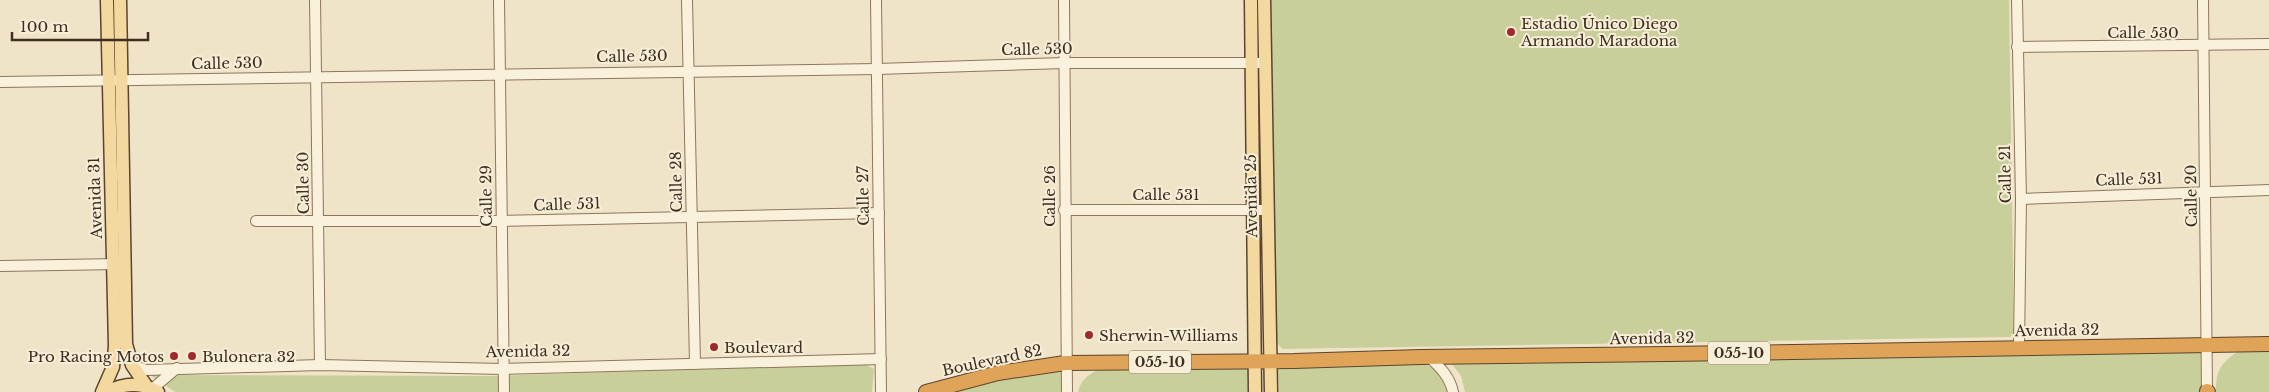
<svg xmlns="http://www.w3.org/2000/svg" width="2269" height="392" font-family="'Libre Baskerville',serif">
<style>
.green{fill:#c9cf9b}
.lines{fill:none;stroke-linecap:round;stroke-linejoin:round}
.minor-casing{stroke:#8d765c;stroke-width:12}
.major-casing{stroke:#5b4430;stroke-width:15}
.highway-casing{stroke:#5b4430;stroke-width:16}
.minor{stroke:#faf1dc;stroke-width:10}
.major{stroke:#f3d9a0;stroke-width:12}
.highway{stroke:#e0a458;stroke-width:14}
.poi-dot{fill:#9e2a2b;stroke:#f7eed8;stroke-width:2}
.labels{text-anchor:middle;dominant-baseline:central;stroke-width:4;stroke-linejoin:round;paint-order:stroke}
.shield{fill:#f7eed8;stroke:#756857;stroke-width:1}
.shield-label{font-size:14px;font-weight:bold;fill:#3d2e20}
.poi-label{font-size:15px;fill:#3d2e20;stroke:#f7eed8;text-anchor:start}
.street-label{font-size:15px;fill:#3d2e20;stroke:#f7eed8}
</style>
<rect width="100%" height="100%" fill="#f0e4c8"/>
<!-- green -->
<g class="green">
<path d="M1271,0h738l5,332 -4,5 -727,12 -7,-6z"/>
<path d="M2241,349h28v43h-53c0,-25 6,-29 25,-43z"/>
<path d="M2201,350v42h-736l-4,-16 -9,-12 2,-2z"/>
<path d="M1421,362c16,7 21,15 29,30h-171l-1,-28z"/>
<path d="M863,363l11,6 -2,23h-697l-25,-17 343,1z"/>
<path d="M1250,365v27h-172c3,-16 19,-23 33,-26z"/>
<path d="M1061,367l1,25h-119l10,-3z"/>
</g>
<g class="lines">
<!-- minor casing -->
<g class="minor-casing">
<g id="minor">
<path d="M315,0l5,365"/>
<path d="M499,0l5,392"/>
<path d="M687,0l8,364"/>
<path d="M876,0l5,392"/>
<path d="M1064,0l3,392"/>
<path d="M2017,0l4,199 -2,148"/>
<path d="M2203,0l4,392"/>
<path d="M2017,47l252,-3"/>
<path d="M0,82l877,-13 188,-6h194"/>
<path d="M2021,199l248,-9"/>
<path d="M1064,210h204"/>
<path d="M256,221h246l377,-8"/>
<path d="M0,266l119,-2"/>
<path d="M1429,357c11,10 21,20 24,35"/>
<path d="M132,365l14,5 174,-5 183,4 378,-10"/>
<path d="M152,389l25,-21"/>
</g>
</g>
<!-- major casing -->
<g class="major-casing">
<g id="major">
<path d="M120,0l6,344 6,21 15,22"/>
<path d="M1251,0l4,392"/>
<path d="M1264,0l7,392"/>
<path d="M102,392l11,-25 2,-21 -8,-346"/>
<path d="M107,392c17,-9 34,-10 51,0"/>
</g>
</g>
<!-- highway casing -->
<g class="highway-casing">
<g id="highway">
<path d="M2207,391l1,1"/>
<path d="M926,392l72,-19 67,-10 229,-2 126,-4 248,-3 601,-10"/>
</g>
</g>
<!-- minor -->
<use href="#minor" class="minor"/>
<!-- major -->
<use href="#major" class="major"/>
<!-- highway -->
<use href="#highway" class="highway"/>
</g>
<!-- markers -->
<g class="poi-dot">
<circle cx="1511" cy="32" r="5"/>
<circle cx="1089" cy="335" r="5"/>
<circle cx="714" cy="347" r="5"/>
<circle cx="174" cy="356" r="5"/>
<circle cx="192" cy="356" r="5"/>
</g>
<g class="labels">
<!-- shield labels -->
<g class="shield">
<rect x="1708" y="341.5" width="62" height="23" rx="4"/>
<rect x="1129" y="350.5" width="62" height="23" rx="4"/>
</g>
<g class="shield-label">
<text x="1739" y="353">055-10</text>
<text x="1160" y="362">055-10</text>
</g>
<!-- poi labels -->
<g class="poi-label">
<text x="1521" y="23">Estadio Único Diego<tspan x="1521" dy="17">Armando Maradona</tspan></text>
<text x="1099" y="335">Sherwin-Williams</text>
<text x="724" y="347">Boulevard</text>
<text x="164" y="356" text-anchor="end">Pro Racing Motos</text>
<text x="202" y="356">Bulonera 32</text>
</g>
<!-- street labels -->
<g class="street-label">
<text x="2143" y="32">Calle 530</text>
<text transform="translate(1037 49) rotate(-1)">Calle 530</text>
<text transform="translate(632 56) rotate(-1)">Calle 530</text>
<text transform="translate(227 63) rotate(-1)">Calle 530</text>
<text transform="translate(2005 174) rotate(-91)">Calle 21</text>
<text transform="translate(2129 179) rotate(-2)">Calle 531</text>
<text transform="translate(676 182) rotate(-91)">Calle 28</text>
<text transform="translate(303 183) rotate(-91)">Calle 30</text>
<text x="1166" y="194">Calle 531</text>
<text transform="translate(486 196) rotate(-91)">Calle 29</text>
<text transform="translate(863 196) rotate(-91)">Calle 27</text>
<text transform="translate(1049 196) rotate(-90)">Calle 26</text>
<text transform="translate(1251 196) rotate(-91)">Avenida 25</text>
<text transform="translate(2191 196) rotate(-91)">Calle 20</text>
<text transform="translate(95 198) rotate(-92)">Avenida 31</text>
<text transform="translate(567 204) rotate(-2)">Calle 531</text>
<text transform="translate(2057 330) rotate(-1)">Avenida 32</text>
<text transform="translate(1652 338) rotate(-1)">Avenida 32</text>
<text transform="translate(528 351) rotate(-1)">Avenida 32</text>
<text transform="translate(992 360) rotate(-12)">Boulevard 82</text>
</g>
</g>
<!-- scale -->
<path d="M12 32v8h136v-8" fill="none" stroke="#3d2e20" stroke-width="2.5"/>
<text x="20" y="32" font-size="15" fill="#3d2e20" stroke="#f7eed8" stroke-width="4" paint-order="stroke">100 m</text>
</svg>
